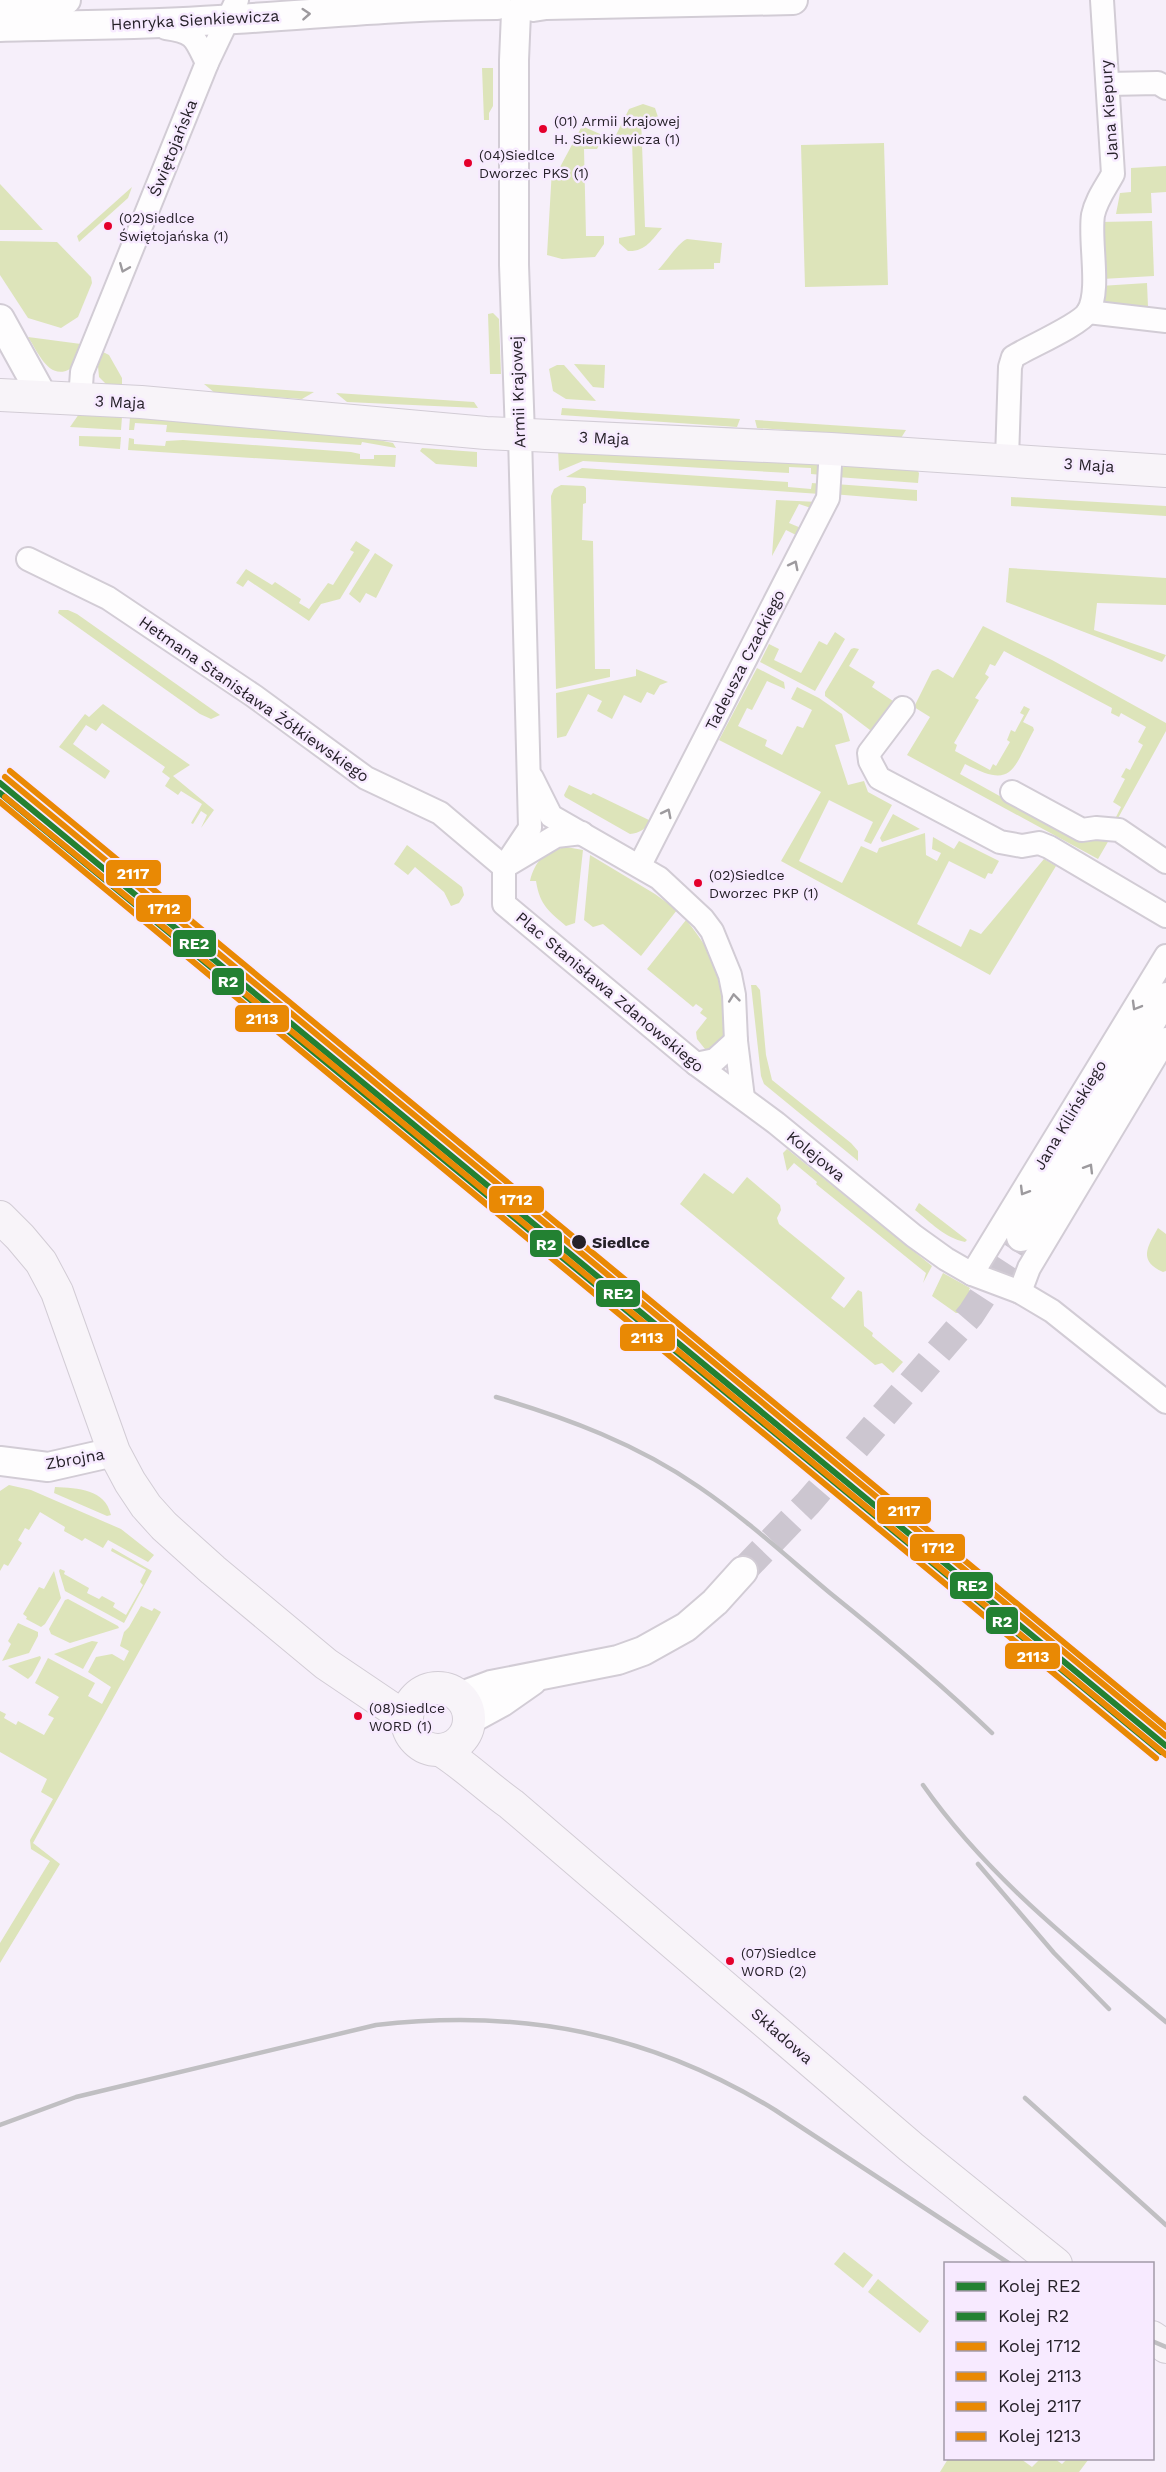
<svg xmlns="http://www.w3.org/2000/svg" width="1166" height="2472" font-family="'Work Sans',sans-serif">
<style>
.green{fill:#dde4ba}
.lines{fill:none;stroke-linecap:round;stroke-linejoin:round}
.tertiary-tunnel{stroke:#ccc6d0;stroke-width:28;stroke-dasharray:28 14;stroke-linecap:butt}
.minor-casing{stroke:#d2ccd5;stroke-width:26}
.tertiary-casing{stroke:#d2ccd5;stroke-width:32}
.secondary-casing{stroke:#d2ccd5;stroke-width:34}
.minor{stroke:#fefdfe;stroke-width:22}
.tertiary{stroke:#fefdfe;stroke-width:28}
.secondary{stroke:#f8f4f9;stroke-width:32}
.rail{stroke:#c0bfc2;stroke-width:4.5}
.rail-1-casing{stroke:#f7eaff;stroke-width:10}
.rail-2-casing{stroke:#f7eaff;stroke-width:10}
.rail-3-casing{stroke:#f7eaff;stroke-width:10}
.rail-4-casing{stroke:#f7eaff;stroke-width:10}
.rail-5-casing{stroke:#f7eaff;stroke-width:10}
.rail-6-casing{stroke:#f7eaff;stroke-width:10}
.rail-1{stroke:#238132;stroke-width:6}
.rail-2{stroke:#238132;stroke-width:6}
.rail-3{stroke:#e98904;stroke-width:6}
.rail-4{stroke:#e98904;stroke-width:6}
.rail-5{stroke:#e98904;stroke-width:6}
.rail-6{stroke:#e98904;stroke-width:6}
.oneway{stroke:#9d9a9e}
.bus-dot{fill:#e4002b;stroke:#f7eaff;stroke-width:2}
.stop-dot{fill:#262129;stroke:#f7eaff;stroke-width:2}
.labels{text-anchor:middle;dominant-baseline:central;stroke-width:5;stroke-linejoin:round;paint-order:stroke}
.bus-label{font-size:14px;fill:#262129;stroke:#f7eaff;text-anchor:start}
.street-label{font-size:16px;fill:#262129;stroke:#f7eaff}
.stop-label{font-size:16px;font-weight:bold;fill:#262129;stroke:#f7eaff;text-anchor:start}
.line-badge{stroke:#f7eaff;stroke-width:2}
.badge-label{font-size:16px;text-anchor:middle;font-weight:bold;fill:#fff}
</style>
<rect width="100%" height="100%" fill="#f6effa"/>
<!-- green -->
<g class="green">
<path d="M482,68h11v38l-4,7v7h-5z"/>
<path d="M643,104l12,4 3,9h-17l4,110 17,1c-10,12 -17,24 -34,23l-9,-8v-5l16,-3 -3,-95 -14,-1 -2,-4 13,-26z"/>
<path d="M582,126l18,8v9l-3,6h-13l2,87h18v8l-9,13 -33,2 -15,-4 5,-86h7z"/>
<path d="M884,143l4,142 -83,2 -4,-142z"/>
<path d="M1166,166v26l-15,1 1,20 -36,1 4,-21 11,-1v-24z"/>
<path d="M0,184l43,46h-43z"/>
<path d="M132,187l-4,11 -49,44 -2,-6z"/>
<path d="M1152,221l2,55 -52,3 -3,-57z"/>
<path d="M687,239l35,4 -2,20h-6v6l-56,1c8,-8 20,-27 29,-31z"/>
<path d="M0,241l57,1 34,35 1,6 -14,34 -17,11 -33,-10 -28,-43z"/>
<path d="M1147,283l1,24 -46,-4 -2,-17z"/>
<path d="M493,313l6,6 2,55h-11l-2,-60z"/>
<path d="M28,337l53,7 -11,25c-21,12 -32,-17 -42,-32z"/>
<path d="M103,352l6,3 13,23v9l-14,-1 -9,-9 -1,-11z"/>
<path d="M574,364l31,1 -1,23 -11,-1z"/>
<path d="M557,365h7l32,36 -30,-2 -13,-8 -4,-22z"/>
<path d="M204,384l110,8 -12,7 -87,-6z"/>
<path d="M336,393l138,9 4,6 -131,-6z"/>
<path d="M562,408l178,11 -3,8 -176,-12z"/>
<path d="M79,414l43,3 -1,13 -51,-3z"/>
<path d="M130,417c88,6 177,8 263,26l3,5 -34,-6 -1,3 -195,-13 1,-7 -32,-2 -1,7h-5z"/>
<path d="M755,420l151,10 -5,8 -144,-10z"/>
<path d="M79,436l42,1 -1,12 -41,-3z"/>
<path d="M129,438l5,1v5l31,2 1,-5 17,-1 168,12 9,2v5h14v-4h22l-1,12 -267,-17z"/>
<path d="M422,448l55,4v15l-41,-3 -16,-13z"/>
<path d="M558,449l256,14 6,4 3,8 -12,-1v-6l-22,-1v6l-206,-12 -24,10z"/>
<path d="M848,464l68,5 3,4 -1,10 -81,-6 5,-9z"/>
<path d="M582,468l206,14v5l23,2 1,-6 11,1 -3,10 -254,-17z"/>
<path d="M835,484l82,6v11l-85,-7z"/>
<path d="M561,485l23,1 2,2v15l-3,1 -1,36 11,1 2,128h15v8l-54,12 -5,-193 3,-7z"/>
<path d="M1011,497l155,9v10l-155,-10z"/>
<path d="M776,500l42,2 -7,6 -12,-4 -10,19 12,5 -3,8 -12,-6 -14,26z"/>
<path d="M356,541l14,9 -30,49 -19,5 -12,17 -61,-41 -5,7 -7,-4 10,-14 26,16 3,-3 26,17 -2,4 10,6 19,-26 5,2 21,-33 -4,-2z"/>
<path d="M375,553l18,12 -17,33 -10,-5 -6,10 -11,-9z"/>
<path d="M1009,568l157,10v27l-69,-2 -3,27 72,25 -4,7 -156,-60z"/>
<path d="M59,610h9l9,4 143,101 -9,4 -11,-5 -142,-101z"/>
<path d="M983,626l69,34 114,63v8l-49,89 -2,-1 6,-12 -8,-5 12,-23 -4,-2 5,-9 4,2 13,-25 -5,-3 8,-15 -25,-14 -2,4 -8,-4 1,-5 -108,-57 -9,15 -5,-2 -5,10 4,3 -14,21 4,2 -25,43 3,2 -2,6 35,19 3,-6 3,2 14,-24 -3,-2 4,-10 4,2 9,-17 -4,-2 4,-7 6,3 -7,13 10,5 1,3c-22,41 -21,59 -69,34l-5,10 117,65 15,1 16,-4 1,4 -11,19 -191,-104 23,-38 -16,-10 18,-36 6,-2 15,9z"/>
<path d="M835,632l10,7 -30,52 -55,-29 9,-18 10,5 -5,11 27,13 18,-32 8,4z"/>
<path d="M854,648l5,1 -10,17 26,16 -3,5 21,14 -19,28 -4,1 -45,-34v-4l26,-43z"/>
<path d="M757,668l27,14 1,7 -18,-8 -15,29 -5,-2 -9,18 29,14 -2,6 17,9 15,-29 6,2 9,-18 -21,-11 6,-12 22,11 23,16 8,27 -15,4 13,40 16,-4 4,11 24,13 -21,39 -7,-3 9,-19 -44,-22 -30,61 43,22 19,-37 16,7 2,-5 46,-15 1,22 11,6 4,-8 -9,-4 1,-12 21,12 5,-8 40,20 -7,13 -4,-1 -3,6 -36,-18 -32,63 44,23 9,-18 11,5 63,-75 12,7 -66,109 -209,-114 40,-69 -102,-52z"/>
<path d="M636,669l32,13 -8,3 -6,10 -7,-3 -6,11 -17,-8 -12,24 -15,-8 5,-10 -14,-7 -22,42 -9,2 -1,-45 80,-17z"/>
<path d="M103,704l87,61 -17,11 41,34 -13,18 6,-13 -6,-4 -8,13 -2,-1 11,-19 -21,-13 -3,4 -13,-9 5,-8 -8,-6 3,-5 -63,-44 -6,8 -10,-6 -13,19 37,27 -5,8 -46,-32 26,-33 4,3z"/>
<path d="M569,785l22,10 2,-2 58,28c-6,8 -11,12 -21,13l-65,-37 -1,-2z"/>
<path d="M893,814l27,15 -38,13 -2,-4z"/>
<path d="M407,845l55,42 2,8 -5,8 -8,3 -7,-14 -29,-25 -7,8 -14,-11z"/>
<path d="M566,847l17,3 -8,73 -9,3c-17,-15 -26,-20 -30,-45h-6c5,-21 16,-30 36,-34z"/>
<path d="M590,855l65,39 22,16 -36,46 -38,-32 -10,3 -9,-7z"/>
<path d="M686,920c33,39 37,65 41,115l-17,15 -5,-1 -8,-10 -1,-7 11,-14 -7,-5 3,-4 -7,-5 -3,3 -46,-38z"/>
<path d="M751,985h5l4,5 6,65 6,25 79,63 7,8v10l-94,-77 -3,-8z"/>
<path d="M787,1149l145,117 -9,17 3,-10 -110,-89 1,-2 -23,-19 -7,8 -4,-18z"/>
<path d="M704,1173l29,21 14,-17 33,28 1,5 -4,8 2,6 66,54 -14,20 13,10 14,-18 4,2 2,34 9,7 -1,3 31,26 -10,11 -11,-10 -7,2 -195,-161z"/>
<path d="M919,1203l48,37 -2,2c-20,-4 -35,-20 -50,-32z"/>
<path d="M1158,1228l8,6v37l-3,1c-25,-11 -16,-25 -5,-44z"/>
<path d="M943,1273l27,15 -1,2 8,5 2,6 -9,11 -14,1 -24,-17z"/>
<path d="M9,1485l22,5 90,39 33,26 -6,7 -40,-22 -5,8 -18,-10 -3,3 -18,-10 1,-4 -25,-15 -11,18 -4,-2 -7,12 4,3 -14,23 -4,-2 -4,7v-80z"/>
<path d="M55,1487c23,1 50,2 56,28l-4,1 -53,-23z"/>
<path d="M112,1548l40,23 -28,52 -59,-32 -6,-20 1,-2 5,2 -1,3 25,14 -2,5 12,6 3,-3 13,7 -2,4 13,8 17,-30 -3,-3 6,-12 -35,-19z"/>
<path d="M54,1571l7,27 -16,26 -4,3 -15,-8 1,-2 -4,-3 16,-27 5,2z"/>
<path d="M68,1599l50,27 1,2 -49,15 -19,-9 -2,-5 16,-29z"/>
<path d="M141,1606l11,5 2,-3 7,4 -128,231 27,21 -60,99v-20l50,-82 -19,-12 -1,-9 23,-41 -12,-7 6,-13 -47,-27v-41l6,3 -2,4 12,7 2,-4 26,14 10,-17 -6,-3 11,-18 -24,-14 13,-25 47,25 -7,13 14,8 9,-17 -23,-15 8,-15 16,-3 12,7 5,-10 -9,-5 4,-14 5,-5z"/>
<path d="M18,1623l20,9v4l-9,17 -27,8 9,-17 -3,-3z"/>
<path d="M92,1641l6,1 -15,27 -29,-15z"/>
<path d="M40,1656l1,2 -9,17 -4,4 -20,-13z"/>
<path d="M844,2252l29,23 -10,13 -29,-24z"/>
<path d="M878,2279l51,42 -9,12 -52,-41z"/>
<path d="M948,2459h73l11,8 8,-8h15l7,5 5,-5 21,1 -9,12h-139z"/>
</g>
<g class="lines">
<!-- tertiary-tunnel -->
<path class="tertiary-tunnel" d="M743,1571l65,-68 163,-189 50,-77"/>
<!-- minor casing -->
<g class="minor-casing">
<g id="minor">
<path d="M166,28c29,4 29,10 41,35"/>
<path d="M1108,84l50,-1 8,5"/>
<path d="M1088,312l78,9"/>
<path d="M80,399l2,-27 125,-309 30,-63"/>
<path d="M520,435l10,393 -26,39v37l192,160 80,59 138,113 32,23 26,15 48,18 32,19 114,91"/>
<path d="M1007,459l3,-92 3,-10c16,-10 67,-32 75,-45 13,-21 1,-71 5,-97 3,-15 13,-28 20,-41l-11,-174"/>
<path d="M28,559l80,39 146,98 112,82 74,35 64,54 52,-31 26,-3"/>
<path d="M903,708l-34,45 1,8 9,17 121,64 22,4 17,-3 10,4 117,69"/>
<path d="M532,778l19,38 108,62 44,41 9,12 18,44 4,20 2,46 7,57"/>
<path d="M1012,792l70,38 14,-2 23,2 47,32"/>
<path d="M640,865l188,-367 3,-49"/>
<path d="M696,1064l19,-4 21,-19"/>
<path d="M972,1274l194,-318"/>
<path d="M1020,1292l9,-24 137,-229"/>
</g>
</g>
<!-- tertiary casing -->
<g class="tertiary-casing">
<g id="tertiary">
<path d="M0,2l66,-2"/>
<path d="M533,7l13,-2 247,-5"/>
<path d="M516,13l-2,47v205l6,170"/>
<path d="M0,27c73,-2 146,-2 219,-7 93,-5 185,-15 278,-15"/>
<path d="M0,319l43,78"/>
<path d="M1021,1237l145,-240"/>
<path d="M0,1461l48,6 66,-15"/>
<path d="M459,1697l32,-12 127,-25 25,-9 43,-24 29,-25 28,-31"/>
<path d="M469,1720l33,-18 30,-21"/>
</g>
</g>
<!-- secondary casing -->
<g class="secondary-casing">
<g id="secondary">
<path d="M0,395l141,7 345,31 345,16 335,22"/>
<path d="M0,1217l20,20 21,25 16,30 57,160 16,30 16,24 18,20 49,44 113,94 80,54"/>
<circle cx="438" cy="1719" r="31"/>
<path d="M442,1751c25,16 45,36 69,53l400,343 145,117"/>
<path d="M1152,2337l14,10"/>
</g>
</g>
<!-- minor -->
<use href="#minor" class="minor"/>
<!-- tertiary -->
<use href="#tertiary" class="tertiary"/>
<!-- secondary -->
<use href="#secondary" class="secondary"/>
<!-- rail -->
<g class="rail">
<path d="M496,1397c71,21 141,47 203,90 47,32 88,70 131,106 56,45 110,90 162,140"/>
<path d="M923,1785c66,94 157,164 243,237"/>
<path d="M978,1864l76,89 55,56"/>
<path d="M1025,2098l141,127"/>
<path d="M0,2125l76,-28 300,-72c145,-17 274,8 399,85l235,154"/>
<path d="M1152,2341l14,6"/>
</g>
<!-- rail-1 casing -->
<g class="rail-1-casing">
<path id="rail-1" d="M0,783l1166,963"/>
</g>
<!-- rail-2 casing -->
<g class="rail-2-casing">
<path id="rail-2" d="M0,793l1161,959"/>
</g>
<!-- rail-3 casing -->
<g class="rail-3-casing">
<path id="rail-3" d="M5,777l1161,959"/>
</g>
<!-- rail-4 casing -->
<g class="rail-4-casing">
<path id="rail-4" d="M0,802l1156,956"/>
</g>
<!-- rail-5 casing -->
<g class="rail-5-casing">
<path id="rail-5" d="M10,771l1156,956"/>
</g>
<!-- rail-6 casing -->
<g class="rail-6-casing">
<path id="rail-6" d="M5,797l324,265 837,693"/>
</g>
<!-- rail-1 -->
<use href="#rail-1" class="rail-1"/>
<!-- rail-2 -->
<use href="#rail-2" class="rail-2"/>
<!-- rail-3 -->
<use href="#rail-3" class="rail-3"/>
<!-- rail-4 -->
<use href="#rail-4" class="rail-4"/>
<!-- rail-5 -->
<use href="#rail-5" class="rail-5"/>
<!-- rail-6 -->
<use href="#rail-6" class="rail-6"/>
</g>
<!-- one-way arrows -->
<defs><path id="oneway-chevron" d="M-2-3.5L2.5 0L-2 3.5" fill="none" stroke-width="1.6" stroke-linecap="round" stroke-linejoin="round" transform="scale(1.5)"/></defs>
<g class="oneway">
<use href="#oneway-chevron" transform="translate(306 14) rotate(-4)"/>
<use href="#oneway-chevron" transform="translate(124 268) rotate(112)"/>
<use href="#oneway-chevron" transform="translate(794 565) rotate(-63)"/>
<use href="#oneway-chevron" transform="translate(667 813) rotate(-63)"/>
<use href="#oneway-chevron" transform="translate(734 998) rotate(-96)"/>
<use href="#oneway-chevron" transform="translate(1136 1006) rotate(120)"/>
<use href="#oneway-chevron" transform="translate(1089 1168) rotate(-59)"/>
<use href="#oneway-chevron" transform="translate(1024 1191) rotate(121)"/>
</g>
<!-- markers -->
<g class="bus-dot">
<circle cx="543" cy="129" r="5"/>
<circle cx="468" cy="163" r="5"/>
<circle cx="108" cy="226" r="5"/>
<circle cx="698" cy="883" r="5"/>
<circle cx="358" cy="1716" r="5"/>
<circle cx="730" cy="1961" r="5"/>
</g>
<circle class="stop-dot" cx="579" cy="1242" r="8"/>
<g class="labels">
<!-- bus labels -->
<g class="bus-label">
<text x="554" y="121">(01) Armii Krajowej<tspan x="554" dy="18">H. Sienkiewicza (1)</tspan></text>
<text x="479" y="155">(04)Siedlce<tspan x="479" dy="18">Dworzec PKS (1)</tspan></text>
<text x="119" y="218">(02)Siedlce<tspan x="119" dy="18">Świętojańska (1)</tspan></text>
<text x="709" y="875">(02)Siedlce<tspan x="709" dy="18">Dworzec PKP (1)</tspan></text>
<text x="369" y="1708">(08)Siedlce<tspan x="369" dy="18">WORD (1)</tspan></text>
<text x="741" y="1953">(07)Siedlce<tspan x="741" dy="18">WORD (2)</tspan></text>
</g>
<!-- street labels -->
<g class="street-label">
<text transform="translate(195 20) rotate(-3)">Henryka Sienkiewicza</text>
<text transform="translate(1109 110) rotate(-94)">Jana Kiepury</text>
<text transform="translate(173 148) rotate(-68)">Świętojańska</text>
<text transform="translate(518 392) rotate(-92)">Armii Krajowej</text>
<text transform="translate(120 402) rotate(3)">3 Maja</text>
<text transform="translate(604 438) rotate(3)">3 Maja</text>
<text transform="translate(1089 465) rotate(4)">3 Maja</text>
<text transform="translate(745 660) rotate(-63)">Tadeusza Czackiego</text>
<text transform="translate(254 699) rotate(35)">Hetmana Stanisława Żółkiewskiego</text>
<text transform="translate(610 992) rotate(40)">Plac Stanisława Zdanowskiego</text>
<text transform="translate(1070 1115) rotate(-59)">Jana Kilińskiego</text>
<text transform="translate(816 1156) rotate(39)">Kolejowa</text>
<text transform="translate(75 1459) rotate(-10)">Zbrojna</text>
<text transform="translate(782 2036) rotate(41)">Składowa</text>
</g>
<!-- stop labels -->
<g class="stop-label">
<text x="592" y="1242">Siedlce</text>
</g>
</g>
<g class="line-badge">
<rect x="105" y="859" width="57" height="28" rx="6" fill="#e98904"/>
<rect x="135" y="894" width="57" height="29" rx="6" fill="#e98904"/>
<rect x="172" y="929" width="45" height="29" rx="6" fill="#238132"/>
<rect x="211" y="967" width="34" height="29" rx="6" fill="#238132"/>
<rect x="234" y="1004" width="56" height="29" rx="6" fill="#e98904"/>
<rect x="488" y="1185" width="57" height="29" rx="6" fill="#e98904"/>
<rect x="529" y="1229" width="34" height="29" rx="6" fill="#238132"/>
<rect x="595" y="1279" width="46" height="29" rx="6" fill="#238132"/>
<rect x="619" y="1323" width="57" height="29" rx="6" fill="#e98904"/>
<rect x="876" y="1496" width="56" height="29" rx="6" fill="#e98904"/>
<rect x="909" y="1533" width="57" height="29" rx="6" fill="#e98904"/>
<rect x="949" y="1571" width="45" height="29" rx="6" fill="#238132"/>
<rect x="985" y="1606" width="34" height="29" rx="6" fill="#238132"/>
<rect x="1004" y="1642" width="57" height="28" rx="6" fill="#e98904"/>
</g>
<g class="badge-label">
<text x="133" y="879">2117</text>
<text x="164" y="914">1712</text>
<text x="194" y="949">RE2</text>
<text x="228" y="987">R2</text>
<text x="262" y="1024">2113</text>
<text x="516" y="1205">1712</text>
<text x="546" y="1250">R2</text>
<text x="618" y="1299">RE2</text>
<text x="647" y="1343">2113</text>
<text x="904" y="1516">2117</text>
<text x="938" y="1553">1712</text>
<text x="972" y="1591">RE2</text>
<text x="1002" y="1627">R2</text>
<text x="1033" y="1662">2113</text>
</g>
<!-- legend -->
<rect x="944" y="2262" width="210" height="198" fill="#f7eaff" stroke="#a39aa9" stroke-width="1.5"/>
<rect x="956" y="2282" width="30" height="9" fill="#238132" stroke="#a39aa9" stroke-width="1.5"/>
<text x="998" y="2292" font-size="18" fill="#262129">Kolej RE2</text>
<rect x="956" y="2312" width="30" height="9" fill="#238132" stroke="#a39aa9" stroke-width="1.5"/>
<text x="998" y="2322" font-size="18" fill="#262129">Kolej R2</text>
<rect x="956" y="2342" width="30" height="9" fill="#e98904" stroke="#a39aa9" stroke-width="1.5"/>
<text x="998" y="2352" font-size="18" fill="#262129">Kolej 1712</text>
<rect x="956" y="2372" width="30" height="9" fill="#e98904" stroke="#a39aa9" stroke-width="1.5"/>
<text x="998" y="2382" font-size="18" fill="#262129">Kolej 2113</text>
<rect x="956" y="2402" width="30" height="9" fill="#e98904" stroke="#a39aa9" stroke-width="1.5"/>
<text x="998" y="2412" font-size="18" fill="#262129">Kolej 2117</text>
<rect x="956" y="2432" width="30" height="9" fill="#e98904" stroke="#a39aa9" stroke-width="1.5"/>
<text x="998" y="2442" font-size="18" fill="#262129">Kolej 1213</text>
</svg>
